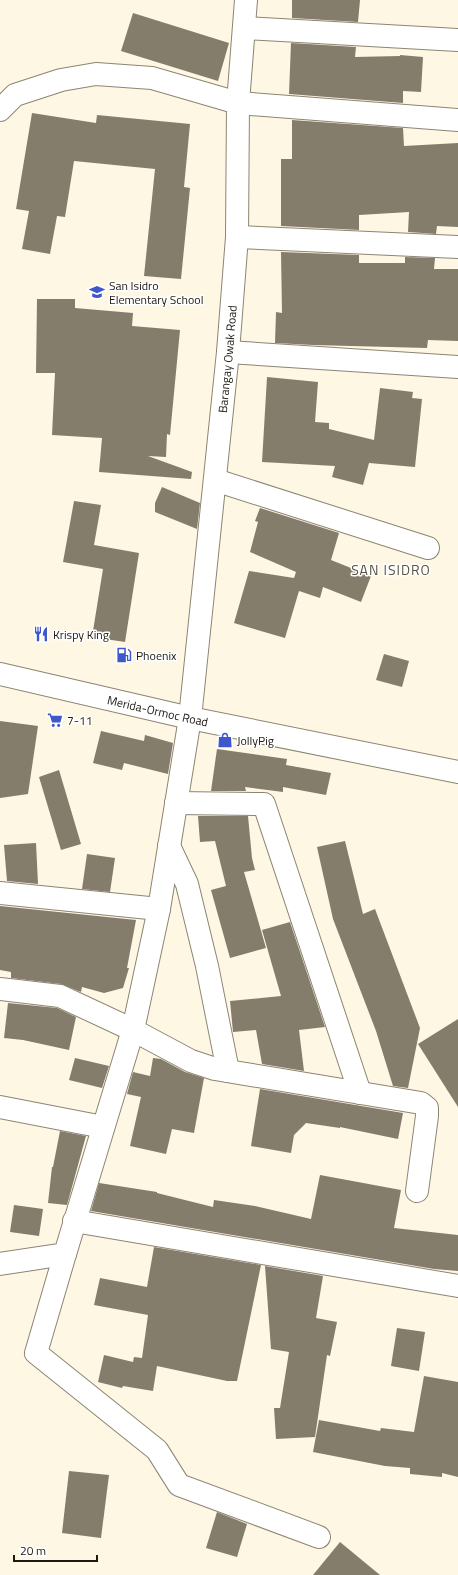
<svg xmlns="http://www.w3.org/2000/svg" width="458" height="1575" font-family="'Titillium Web',sans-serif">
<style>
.building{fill:#847d6c}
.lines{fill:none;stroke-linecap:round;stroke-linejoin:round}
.minor-casing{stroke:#8b8573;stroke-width:24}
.trunk-casing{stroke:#8b8573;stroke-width:24}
.minor{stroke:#fff;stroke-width:22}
.trunk{stroke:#fff;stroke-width:22}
.labels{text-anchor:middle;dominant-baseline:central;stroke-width:3;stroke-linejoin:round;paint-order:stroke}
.poi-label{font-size:12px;fill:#1c1913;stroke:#fff;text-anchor:start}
.street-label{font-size:12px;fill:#1c1913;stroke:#fff}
.quarter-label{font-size:14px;letter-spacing:1px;fill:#5a5343;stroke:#fff}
</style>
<rect width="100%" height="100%" fill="#fef7e3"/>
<!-- building -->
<g class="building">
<path d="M292,0h68l-2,22 -66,-4z"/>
<path d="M133,13l96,30 -11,38 -97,-30z"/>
<path d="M291,43l65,4 -1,10 45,-1v-1l23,2 -2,35 -18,-1v12l-114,-9z"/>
<path d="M32,113l64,10 1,-8 93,9 -6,63 6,1 -9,91 -37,-3 11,-107 -81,-8 -9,56 -8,-1 -7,38 -28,-5 7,-38 -13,-2z"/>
<path d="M292,120l111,8 1,18 54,-3v84l-21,-1 -1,8 -28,-2 1,-20 -50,3v15l-78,-4v-67h11z"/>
<path d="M281,252l78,3v8h46v-6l30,1 -1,11h24v72l-30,-1 -1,8 -114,-3 -38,-2 1,-31 6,1z"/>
<path d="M37,299h38v9l58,5 -1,13 48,4 -10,105 -3,-1 -1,23 -18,-1 44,16 -1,7 -92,-7 3,-34 -50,-3 3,-62h-19z"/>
<path d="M267,377l51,5 -3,40 14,1v6l45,11 6,-52 33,4 -1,6 10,1 -7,68 -46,-4 -6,22 -31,-8 3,-11 -73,-4z"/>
<path d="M162,487l38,16 -3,26 -42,-17v-9z"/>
<path d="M74,501l27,4 -7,40 45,8 -14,89 -33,-5 11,-68 -40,-7z"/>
<path d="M260,508l79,25 -8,27 40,16 -10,26 -38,-15 -3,11 -21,-7 -14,47 -51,-15 15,-52 45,7 2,-6 -46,-20 8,-30 -3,-1z"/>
<path d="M384,654l25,7 -7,26 -26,-7z"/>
<path d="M0,721l38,5 -10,68 -28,4z"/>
<path d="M101,731l43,10 1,-6 28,8 -5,31 -44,-11 -2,7 -29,-7z"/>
<path d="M217,749l70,10 -1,6 45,8 -5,22 -43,-8v5l-38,-5 1,4h-35z"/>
<path d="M59,770l22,74 -20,6 -22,-73z"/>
<path d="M198,816h50l4,42 3,12 -11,2 22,76 -36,10 -19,-68 15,-4 -11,-45 -15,1z"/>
<path d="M345,841l18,73 12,-5 45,119 -12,60 -15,-2 -17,-55 -43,-112 -16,-72z"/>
<path d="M36,843l2,41 -31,-3 -3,-36z"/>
<path d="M87,854l28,4 -5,34 -28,-3z"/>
<path d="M0,906l136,14 -9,48h2l-6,20 -19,5 -22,-6 -1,5 -20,-8 -50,-6v-6l-11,-2z"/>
<path d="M290,922l35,105 -26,3 5,41 -42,-7 -6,-34 -23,2 -3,-31 51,-5 -19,-66z"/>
<path d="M8,1003l49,5 19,9 -7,33 -46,-10 -19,-2z"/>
<path d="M458,1019v88l-40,-63z"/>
<path d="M75,1058l34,8 -7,22 -33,-8z"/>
<path d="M153,1058l8,1 24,13 19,6 -10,55 -22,-4 -6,25 -36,-8 11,-49 -14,-3 6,-22 17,4z"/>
<path d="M260,1089l143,24 -5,26 -58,-12v1l-34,-5 -12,12 -3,18 -40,-7z"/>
<path d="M60,1131l26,5 -19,69 -19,-2 4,-36h1z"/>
<path d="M320,1175l81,15 -7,38 64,7v36l-24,-2 -343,-58 8,-28 58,9v1l56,14 1,-7 41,6 56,13z"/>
<path d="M14,1205l29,4 -4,27 -29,-4z"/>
<path d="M154,1247l107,18 -24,116h-10l-70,-15 -4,25 -30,-5 -1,2 -24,-6 6,-27 29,7 1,-5 8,1 6,-43 -54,-10 6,-27 47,9z"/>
<path d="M265,1266l58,10 -7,42 21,4 -7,34 -3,-1 -12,82 -39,2 -2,-31h6l9,-56 -18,-3z"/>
<path d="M397,1328l28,4 -6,39 -28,-5z"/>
<path d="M424,1376l34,6v95l-16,-4v4l-32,-3v-6l-25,-2 -72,-14 6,-32 61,11 1,-3 33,4z"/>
<path d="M69,1471l40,4 -8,63 -39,-5z"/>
<path d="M217,1512l30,12 -10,33 -31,-9z"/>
<path d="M340,1542l40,33h-67z"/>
</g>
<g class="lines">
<!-- minor casing -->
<g class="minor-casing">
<g id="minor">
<path d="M244,28l214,12"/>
<path d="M0,110l15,-15 46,-15 35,-6 56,4 86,25 220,17"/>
<path d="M237,237l221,10"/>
<path d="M228,352l230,15"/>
<path d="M215,480l213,68"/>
<path d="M176,803l88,1 96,289"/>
<path d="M169,846l18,38 20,82 21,105"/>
<path d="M0,893l159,16"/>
<path d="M0,989l60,7 73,34 58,31 24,8 206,34 6,5v8l-10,75"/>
<path d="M0,1107l103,20"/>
<path d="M74,1221l384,65"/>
<path d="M65,1254l-29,99 121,97 22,35 140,52"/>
<path id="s1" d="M0,1264l65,-10 68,-224 26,-121 31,-191 38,-366 9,-115 1,-134 8,-103"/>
</g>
</g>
<!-- trunk casing -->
<g class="trunk-casing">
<g id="trunk">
<path id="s2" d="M0,674l190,44 268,54"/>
</g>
</g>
<!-- minor -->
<use href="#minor" class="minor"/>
<!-- trunk -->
<use href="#trunk" class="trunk"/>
</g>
<!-- icons -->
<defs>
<g id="school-bare" transform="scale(1.2)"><path d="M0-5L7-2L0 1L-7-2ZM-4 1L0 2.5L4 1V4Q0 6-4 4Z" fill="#3e58cb" stroke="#fff" stroke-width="2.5" paint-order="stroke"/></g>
<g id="restaurant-bare" transform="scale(1.2)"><path d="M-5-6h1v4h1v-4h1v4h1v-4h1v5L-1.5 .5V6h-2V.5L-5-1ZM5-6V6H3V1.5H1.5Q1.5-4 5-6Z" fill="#3e58cb" stroke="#fff" stroke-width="2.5" paint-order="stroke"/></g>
<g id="fuel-bare" transform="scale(1.2)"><path d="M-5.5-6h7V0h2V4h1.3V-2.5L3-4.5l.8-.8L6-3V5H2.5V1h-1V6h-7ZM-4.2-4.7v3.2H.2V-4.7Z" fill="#3e58cb" stroke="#fff" stroke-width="2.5" paint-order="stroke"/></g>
<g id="supermarket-bare" transform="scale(1.2)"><path d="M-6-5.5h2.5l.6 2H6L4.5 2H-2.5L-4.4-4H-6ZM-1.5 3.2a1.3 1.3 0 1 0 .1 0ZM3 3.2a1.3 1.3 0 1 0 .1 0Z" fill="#3e58cb" stroke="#fff" stroke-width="2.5" paint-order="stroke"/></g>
<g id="shop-bare" transform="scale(1.2)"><path d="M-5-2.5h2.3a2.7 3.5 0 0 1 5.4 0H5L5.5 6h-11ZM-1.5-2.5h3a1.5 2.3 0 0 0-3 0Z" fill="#3e58cb" stroke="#fff" stroke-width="2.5" paint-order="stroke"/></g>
</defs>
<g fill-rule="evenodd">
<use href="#school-bare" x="97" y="292"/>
<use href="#restaurant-bare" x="41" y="634"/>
<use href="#fuel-bare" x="124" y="655"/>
<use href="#supermarket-bare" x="55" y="720"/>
<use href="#shop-bare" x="225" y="740"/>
</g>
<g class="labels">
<!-- poi labels -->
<g class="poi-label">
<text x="109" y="285">San Isidro<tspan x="109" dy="14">Elementary School</tspan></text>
<text x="53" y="634">Krispy King</text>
<text x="136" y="655">Phoenix</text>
<text x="67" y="720">7-11</text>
<text x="237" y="740">JollyPig</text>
</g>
<!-- street labels -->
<g class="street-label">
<text stroke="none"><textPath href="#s1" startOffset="978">Barangay Owak Road</textPath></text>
<text stroke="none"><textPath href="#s2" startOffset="162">Merida-Ormoc Road</textPath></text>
</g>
<!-- quarter labels -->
<g class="quarter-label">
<text x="391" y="569">SAN ISIDRO</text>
</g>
</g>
<!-- scale -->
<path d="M14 1555v6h83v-6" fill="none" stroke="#1c1913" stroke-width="2"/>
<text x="20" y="1555" font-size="12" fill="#1c1913" stroke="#ffffff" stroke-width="3" paint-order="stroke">20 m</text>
</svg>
